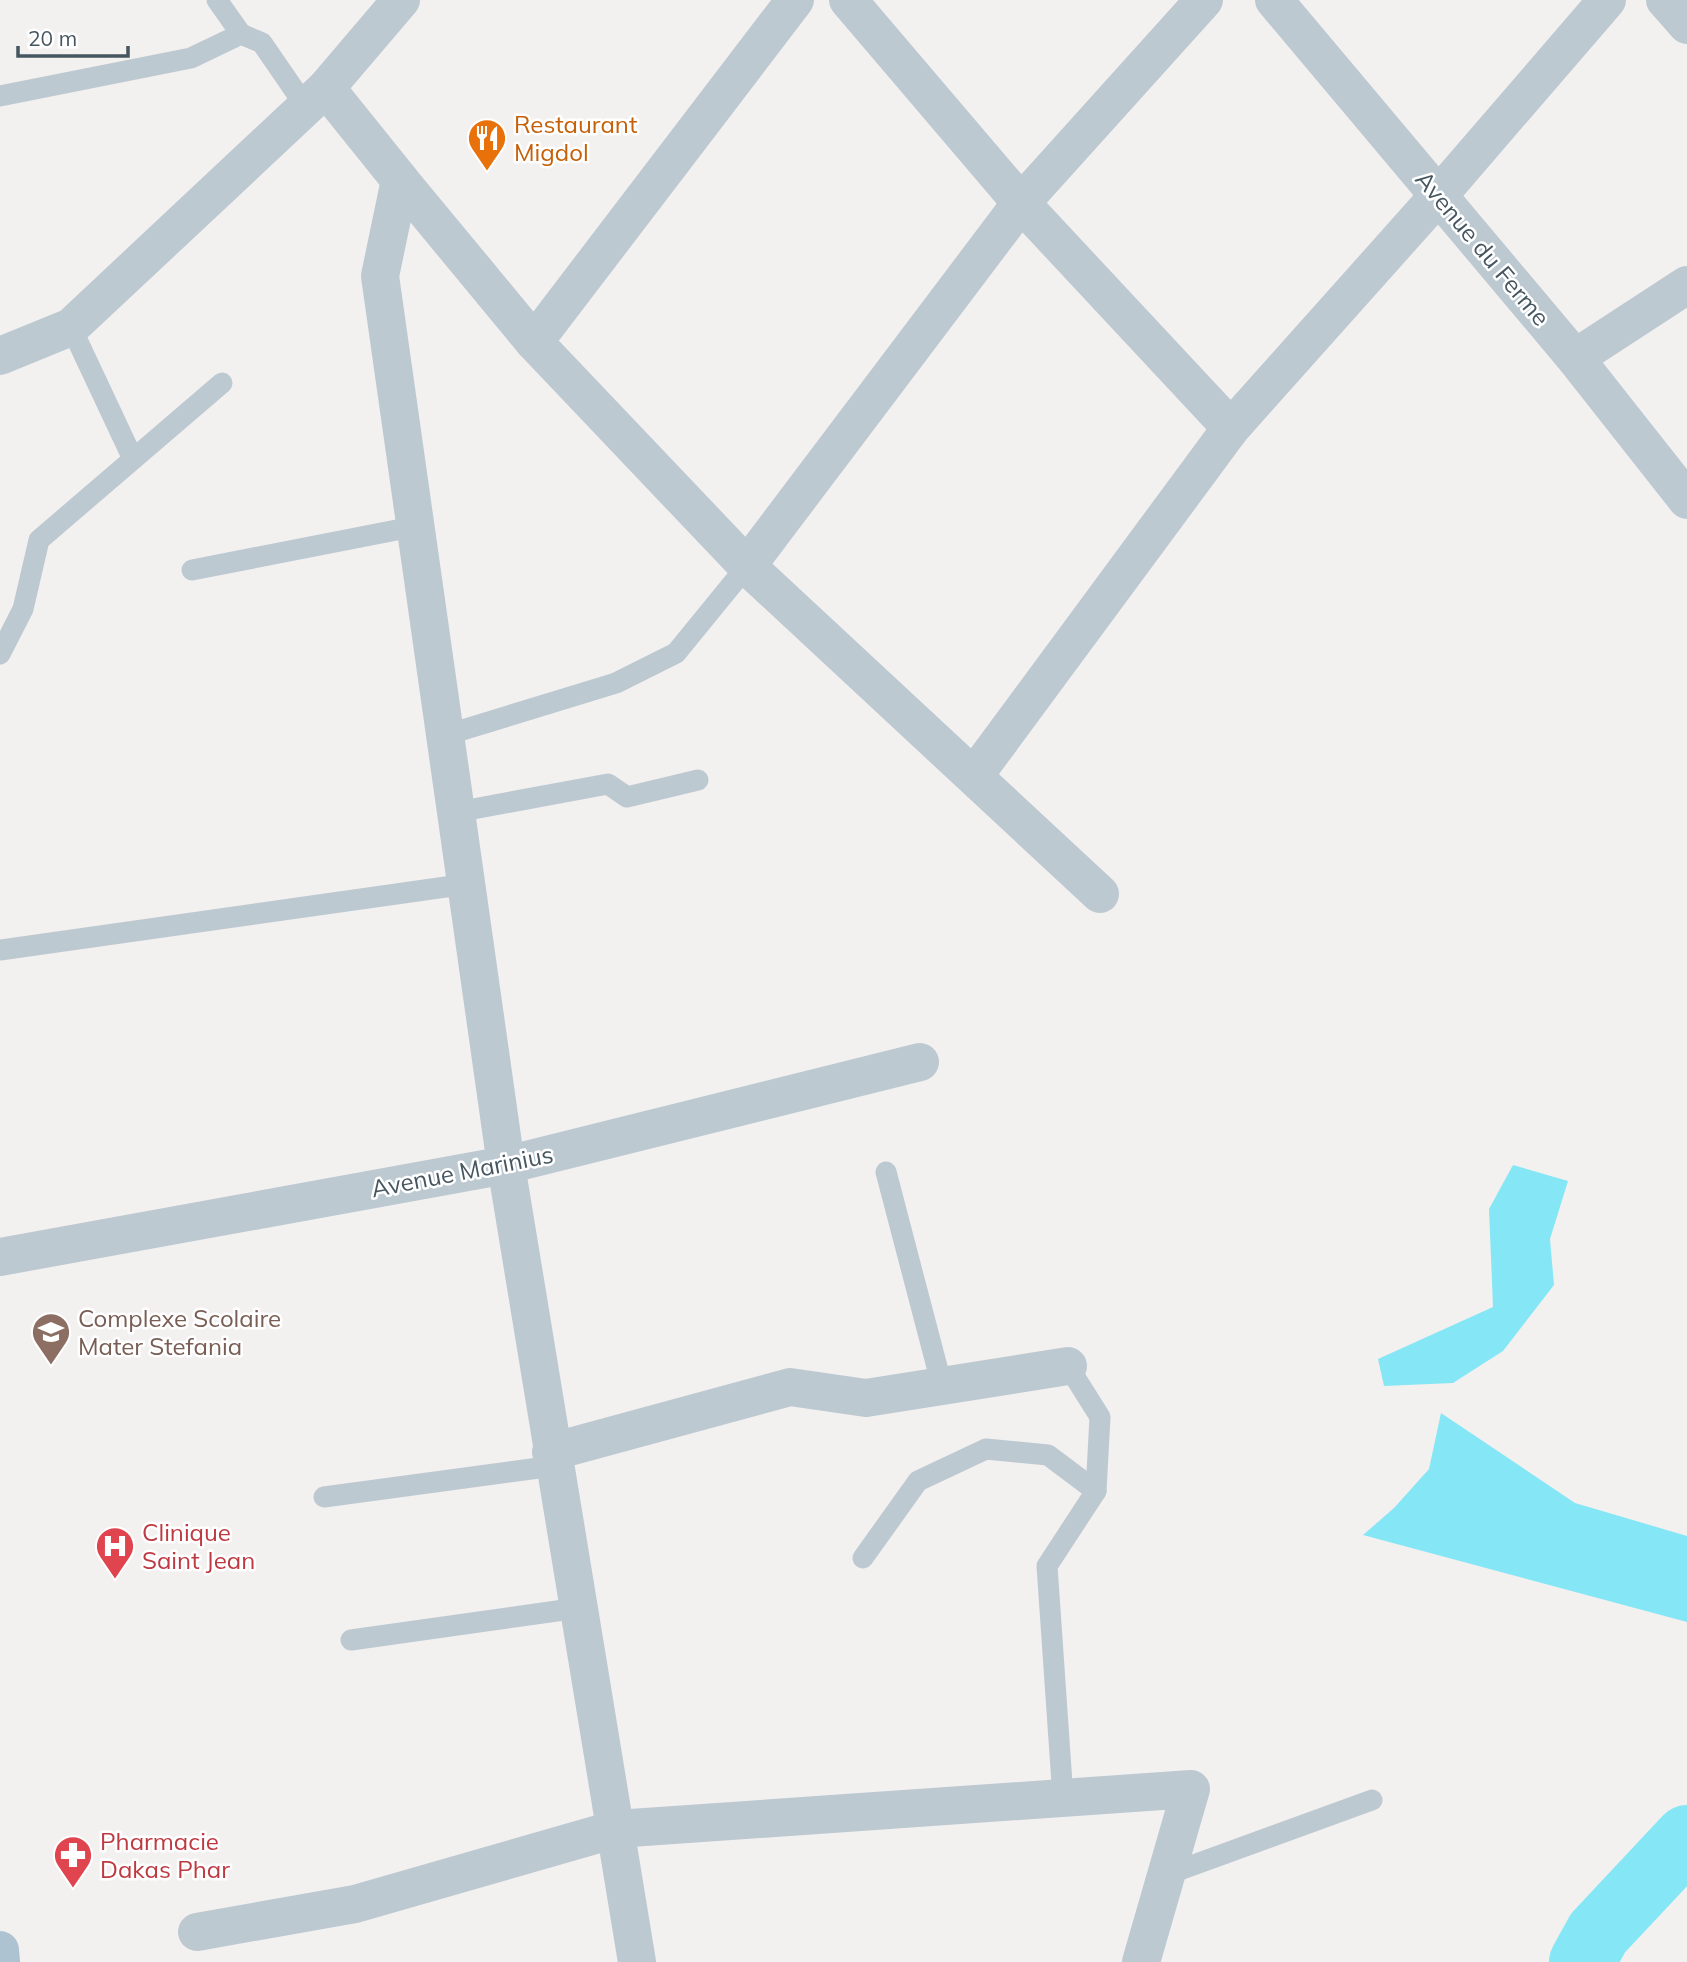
<svg xmlns="http://www.w3.org/2000/svg" width="1687" height="1962" font-family="Mulish,sans-serif">
<style>
.water{fill:#85e7f5}
.lines{fill:none;stroke-linecap:round;stroke-linejoin:round}
.river{stroke:#85e7f5;stroke-width:66}
.service{stroke:#bdc9d1;stroke-width:21}
.minor{stroke:#bdc9d1;stroke-width:38}
.tertiary{stroke:#bdc9d1;stroke-width:38}
.primary{stroke:#aec3d2;stroke-width:38}
.labels{text-anchor:middle;dominant-baseline:central;stroke-width:5;stroke-linejoin:round;paint-order:stroke}
.food-label{font-size:24px;fill:#c56008;stroke:#fff;text-anchor:start}
.street-label{font-size:24px;fill:#465660;stroke:#fff}
.education-label{font-size:24px;fill:#785e54;stroke:#fff;text-anchor:start}
.health-label{font-size:24px;fill:#be3a42;stroke:#fff;text-anchor:start}
</style>
<rect width="100%" height="100%" fill="#f3f0f0"/>
<!-- water -->
<g class="water">
<path d="M1513,1165l55,16 -18,58 4,46 -51,66 -50,32 -69,3 -6,-27 115,-52 -4,-98z"/>
<path d="M1441,1413l134,90 112,33v86l-324,-87 31,-27 35,-39z"/>
</g>
<g class="lines">
<!-- river -->
<path class="river" d="M1582,1962l16,-29 89,-95"/>
<!-- service -->
<g class="service">
<path d="M217,0l24,34"/>
<path d="M0,96l191,-38 50,-24 21,9 44,64"/>
<path d="M71,327l62,132"/>
<path d="M192,570l225,-44"/>
<path d="M0,654l23,-45 16,-69 183,-157"/>
<path d="M446,735l170,-52 60,-30 71,-87"/>
<path d="M457,812l151,-28 19,13 71,-17"/>
<path d="M0,950l467,-66"/>
<path d="M886,1172l56,214"/>
<path d="M324,1497l230,-31"/>
<path d="M863,1558l55,-77 68,-32 62,6 48,36"/>
<path d="M351,1640l227,-32"/>
<path d="M1063,1798l-16,-232 49,-75 4,-74 -32,-51"/>
<path d="M1166,1875l206,-75"/>
</g>
<!-- minor -->
<g class="minor">
<path d="M848,0l173,203 210,225"/>
<path d="M1274,0l301,358 112,142"/>
<path d="M1665,0l22,25"/>
<path d="M326,88l74,92 -20,96 126,889 131,797"/>
<path d="M400,180l134,162 213,224 353,328"/>
<path d="M534,342l261,-342"/>
<path d="M1575,358l112,-73"/>
<path d="M747,566l274,-363 183,-203"/>
<path d="M974,776l257,-348 208,-233 168,-195"/>
<path d="M0,1257l506,-92 414,-103"/>
<path d="M551,1452l239,-65 76,11 202,-32"/>
<path d="M197,1932l158,-28 261,-75 575,-40 -50,173"/>
</g>
<!-- tertiary -->
<path class="tertiary" d="M0,356l71,-29 255,-239 75,-88"/>
<!-- primary -->
<path class="primary" d="M0,1950l1,12"/>
</g>
<!-- icons -->
<defs>
<g id="restaurant-pin" transform="scale(2.0125)"><path d="M0 17L-7.5 6A9.5 9.5 0 1 1 7.5 6Z" fill="#e8710a" stroke="#fff"/><path d="M-5-6h1v4h1v-4h1v4h1v-4h1v5L-1.5 .5V6h-2V.5L-5-1ZM5-6V6H3V1.5H1.5Q1.5-4 5-6Z" fill="#fff"/></g>
<g id="school-pin" transform="scale(2.0125)"><path d="M0 17L-7.5 6A9.5 9.5 0 1 1 7.5 6Z" fill="#8d6e63" stroke="#fff"/><path d="M0-5L7-2L0 1L-7-2ZM-4 1L0 2.5L4 1V4Q0 6-4 4Z" fill="#fff"/></g>
<g id="hospital-pin" transform="scale(2.0125)"><path d="M0 17L-7.5 6A9.5 9.5 0 1 1 7.5 6Z" fill="#e0444e" stroke="#fff"/><path d="M-5-5h3v3.5h4V-5h3V5h-3V1.5h-4V5h-3Z" fill="#fff"/></g>
<g id="pharmacy-pin" transform="scale(2.0125)"><path d="M0 17L-7.5 6A9.5 9.5 0 1 1 7.5 6Z" fill="#e0444e" stroke="#fff"/><path d="M-2-6h4v4h4v4h-4v4h-4v-4h-4v-4h4Z" fill="#fff"/></g>
</defs>
<g fill-rule="evenodd">
<use href="#restaurant-pin" x="487" y="138"/>
<use href="#school-pin" x="51" y="1332"/>
<use href="#hospital-pin" x="115" y="1546"/>
<use href="#pharmacy-pin" x="73" y="1855"/>
</g>
<g class="labels">
<!-- food labels -->
<g class="food-label">
<text x="514" y="124">Restaurant<tspan x="514" dy="28">Migdol</tspan></text>
</g>
<!-- street labels -->
<g class="street-label">
<text transform="translate(1483 248) rotate(50)">Avenue du Ferme</text>
<text transform="translate(462 1171) rotate(-11)">Avenue Marinius</text>
</g>
<!-- education labels -->
<g class="education-label">
<text x="78" y="1318">Complexe Scolaire<tspan x="78" dy="28">Mater Stefania</tspan></text>
</g>
<!-- health labels -->
<g class="health-label">
<text x="142" y="1532">Clinique<tspan x="142" dy="28">Saint Jean</tspan></text>
<text x="100" y="1841">Pharmacie<tspan x="100" dy="28">Dakas Phar</tspan></text>
</g>
</g>
<!-- scale -->
<path d="M18 46v10h110v-10" fill="none" stroke="#465660" stroke-width="3.5"/>
<text x="28" y="46" font-size="21" fill="#465660" stroke="#ffffff" stroke-width="5" paint-order="stroke">20 m</text>
</svg>
